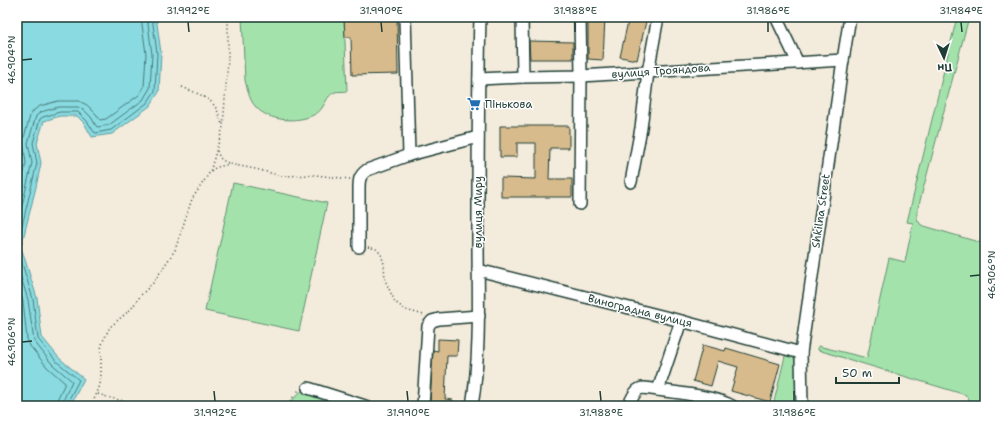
<svg xmlns="http://www.w3.org/2000/svg" width="1002" height="423" font-family="'Shantell Sans',sans-serif">
<style>
.green{fill:#a3e3ab;stroke:#619070}
.water{fill:#89dae1;stroke:#5f9b9c}
.lines{fill:none;stroke-linecap:round;stroke-linejoin:round}
.shore{stroke:#497c79;stroke-width:1}
.building{fill:#d8bb8c;stroke:#1f3d34}
.minor-casing{stroke:#1f3d34;stroke-width:14}
.path{stroke:#1f3d34;stroke-width:1.5;stroke-dasharray:1 3;stroke-linecap:butt}
.minor{stroke:#fff;stroke-width:11}
.ticks{fill:none;stroke:#1f3d34;stroke-width:1.5}
.labels{text-anchor:middle;dominant-baseline:central;stroke-width:3;stroke-linejoin:round;paint-order:stroke}
.street-label{font-size:11px;fill:#1f3d34;stroke:#fff}
.poi-label{font-size:11px;fill:#1f3d34;stroke:#fff;text-anchor:start}
.neatline{fill:none;stroke:#1f3d34;stroke-width:1.5}
.ticks-label{font-size:10px;text-anchor:middle;fill:#1f3d34}
</style>
<rect width="100%" height="100%" fill="#f3ebdc"/>
<filter id="ink" filterUnits="userSpaceOnUse"><feTurbulence type="fractalNoise" baseFrequency=".025" numOctaves="2"/><feDisplacementMap in="SourceGraphic" scale="8" xChannelSelector="R" yChannelSelector="G"/><feConvolveMatrix kernelMatrix="1 2 1 2 8 2 1 2 1" color-interpolation-filters="sRGB"/></filter>
<g filter="url(#ink)">
<!-- green -->
<g class="green">
<path d="M242,17h102l3,74c-3,1 -9,0 -12,1 -9,3 -10,16 -18,21 -17,11 -49,9 -62,-7 -6,-7 -8,-18 -10,-26z"/>
<path d="M957,17h12l-52,195v7l4,6 64,19v162h-13l-6,-11 -148,-45v-4l49,12 22,-100 16,4 8,-39 -6,-1z"/>
<path d="M233,183l94,20 -28,128 -94,-20z"/>
<path d="M786,352l10,5 2,49h-25z"/>
<path d="M304,390l52,16h-69c6,-5 10,-13 17,-16z"/>
</g>
<!-- water -->
<path class="water" d="M17,17h139l5,36 -2,39 -9,14 -38,28 -20,3 -8,-14 -7,-7h-17l-16,5 -7,22 4,20 -5,24 -15,60 16,51 5,39 17,21 25,21 -14,27h-53z"/>
<g class="lines">
<!-- shore -->
<g class="shore">
<path d="M17,202l9,-39 -3,-22 7,-25 4,-6 6,-4 18,-5h21l8,4 9,9 4,6 6,-1 33,-24 5,-8 2,-33 -5,-37"/>
<path d="M17,227l15,-64 -4,-20 8,-27 5,-4 17,-5h20l6,3 7,7 5,9 2,1 11,-2 34,-25 7,-12 2,-34 -5,-37"/>
<path d="M17,264l11,36 6,41 18,23 20,17 -9,20 -1,5"/>
<path d="M17,283l6,18 4,38 3,7 17,21 18,16 -8,17 -1,6"/>
<path d="M67,406v-3l12,-23 -23,-19 -18,-22 -5,-40 -16,-52 20,-84 -4,-20 7,-24 3,-2 17,-5h18l9,9 7,11 2,1 15,-3 36,-27 8,-12 2,-38 -5,-36"/>
</g>
</g>
<!-- building -->
<g class="building">
<path d="M344,17h53l1,57 -46,1 -1,-38h-6z"/>
<path d="M588,17h17l-2,43 -15,-1z"/>
<path d="M629,17h18l-10,43 -17,-3z"/>
<path d="M529,41l44,1v17h-43z"/>
<path d="M500,126h69v22h-19l-1,31h23v18h-71v-19l35,1v-36h-19v14h-17z"/>
<path d="M438,339l20,1 -1,16h-10l-2,43 8,1v6h-22v-3h-1l3,-53 5,1z"/>
<path d="M703,345l22,6 1,-3 54,16 -10,38 -39,-11 7,-24 -20,-6 -7,25 -18,-5z"/>
</g>
<g class="lines">
<!-- minor casing -->
<g class="minor-casing">
<g id="minor">
<path d="M405,17l4,138"/>
<path d="M522,17l1,60"/>
<path d="M580,17l1,59 -1,128"/>
<path d="M776,17l22,46"/>
<path d="M479,79l44,-2 58,-1 262,-16"/>
<path d="M631,182l10,-54 7,-56 10,-55"/>
<path d="M359,247v-58c0,-9 0,-13 8,-19l42,-15 69,-18"/>
<path d="M478,270l203,51 120,32"/>
<path d="M308,388l57,18"/>
<path d="M658,390c20,3 57,6 74,16"/>
<path d="M423,406l5,-80 4,-5 7,-2 40,-3"/>
<path d="M472,406c9,-54 6,-112 6,-167 0,-74 0,-148 2,-222"/>
<path d="M628,406c10,-19 8,-20 30,-16l23,-69"/>
<path d="M802,406l-1,-53 42,-293 7,-43"/>
</g>
</g>
<!-- path -->
<g class="path">
<path d="M182,87c23,10 34,11 40,38"/>
<path d="M217,151l3,7 4,3 6,3 30,6 21,6 34,-1 35,4"/>
<path d="M211,171c5,-5 12,-5 19,-7"/>
<path d="M368,247l8,2 5,5 3,10 1,16 10,22 11,8 18,5"/>
<path d="M98,394c19,7 39,9 58,12"/>
<path d="M91,406l6,-13 3,-8 1,-11v-25l2,-8 7,-14 21,-18 10,-14 12,-12 22,-33 17,-51 18,-27 13,-45 5,-68v-42"/>
<path d="M141,406l5,-1"/>
<path d="M284,406l7,-6 8,-10"/>
</g>
<!-- minor -->
<use href="#minor" class="minor"/>
</g>
</g>
<!-- ticks -->
<path class="ticks" d="M188,22l1,10M381,22l1,10M575,22v10M768,22v10M961,22l1,10M22,60l10,-1M970,276l10,-1M22,342l10,-1M214,391l1,10M407,391l1,10M600,391l1,10M794,391v10"/>
<!-- icons -->
<defs>
<g id="supermarket-bare" transform="scale(1.08)"><path d="M-6-5.5h2.5l.6 2H6L4.5 2H-2.5L-4.4-4H-6ZM-1.5 3.2a1.3 1.3 0 1 0 .1 0ZM3 3.2a1.3 1.3 0 1 0 .1 0Z" fill="#1f6fb2" stroke="#fff" stroke-width="2.5" paint-order="stroke"/></g>
</defs>
<g fill-rule="evenodd">
<use href="#supermarket-bare" x="474" y="104"/>
</g>
<g class="labels">
<!-- street labels -->
<g class="street-label">
<text transform="translate(661 71) rotate(-4)">вулиця Трояндова</text>
<text transform="translate(821 211) rotate(-82)">Shkilna Street</text>
<text transform="translate(478 212) rotate(-90)">вулиця Миру</text>
<text transform="translate(640 311) rotate(14)">Виноградна вулиця</text>
</g>
<!-- poi labels -->
<g class="poi-label">
<text x="485" y="104">Пінькова</text>
</g>
</g>
<!-- margin -->
<rect width="1002" height="423" fill="none" stroke="#fff" stroke-width="44"/>
<!-- north arrow -->
<g transform="translate(944 58) rotate(176)" stroke="#ffffff" stroke-width="3" paint-order="stroke">
<path d="M0-3L7 15L0 10L-7 15Z" fill="#1f3d34"/>
<text y="-6" font-size="11" font-weight="bold" text-anchor="middle" fill="#1f3d34">Пн</text>
</g>
<!-- scale -->
<path d="M836 377v6h63v-6" fill="none" stroke="#1f3d34" stroke-width="2"/>
<text x="842" y="377" font-size="12" fill="#1f3d34" stroke="#ffffff" stroke-width="3" paint-order="stroke">50 m</text>
<rect x="22" y="22" width="958" height="379" class="neatline"/>
<g class="ticks-label">
<text x="188" y="14">31.992°E</text>
<text x="381" y="14">31.990°E</text>
<text x="575" y="14">31.988°E</text>
<text x="768" y="14">31.986°E</text>
<text x="961" y="14">31.984°E</text>
<text transform="translate(11 60) rotate(-90)" y="4">46.904°N</text>
<text transform="translate(991 275) rotate(-90)" y="4">46.906°N</text>
<text transform="translate(11 342) rotate(-90)" y="4">46.906°N</text>
<text x="215" y="416">31.992°E</text>
<text x="408" y="416">31.990°E</text>
<text x="601" y="416">31.988°E</text>
<text x="794" y="416">31.986°E</text>
</g>
</svg>
